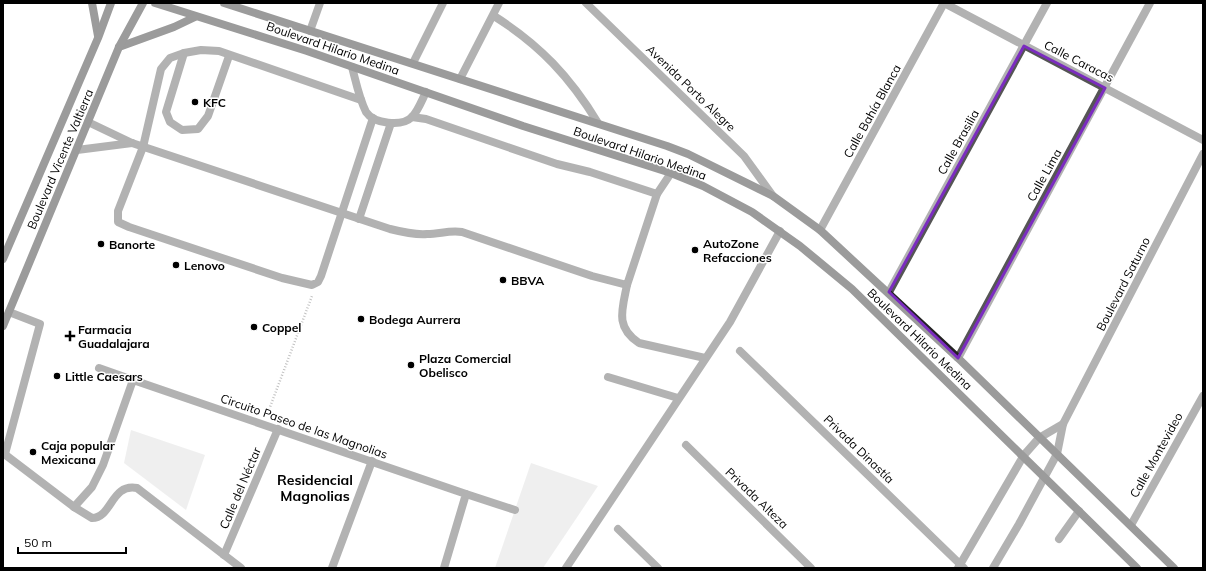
<svg xmlns="http://www.w3.org/2000/svg" width="1206" height="571" font-family="Mulish,sans-serif">
<style>
.green{fill:#dcdcdc}
.lines{fill:none;stroke-linecap:round;stroke-linejoin:round}
.path{stroke:#777;stroke-width:2.5;stroke-dasharray:1 2;stroke-linecap:butt}
.service{stroke:#555;stroke-width:8}
.minor{stroke:#555;stroke-width:8}
.tertiary{stroke:#555;stroke-width:8}
.secondary{stroke:#222;stroke-width:8}
.marked{fill:none;stroke:#7b2cbf;stroke-width:3;stroke-linejoin:round}
.poi-dot{fill:#000;stroke:#fff;stroke-width:1.5}
.labels{text-anchor:middle;dominant-baseline:central;stroke-width:3;stroke-linejoin:round;paint-order:stroke}
.street-label{font-size:12px;fill:#000;stroke:#fff}
.poi-label{font-size:12px;font-weight:bold;fill:#000;stroke:#fff;text-anchor:start}
.quarter-label{font-size:14px;font-weight:bold;fill:#000;stroke:#fff}
</style>
<rect width="100%" height="100%" fill="#fff"/>
<!-- green -->
<g class="green">
<path d="M131,430l74,25 -19,55 -62,-47z"/>
<path d="M531,463l67,23 -55,82h-48z"/>
</g>
<g class="lines">
<!-- path -->
<path class="path" d="M267,415l45,-119"/>
<!-- service -->
<g class="service">
<path d="M494,16c46,29 76,61 104,107"/>
<path d="M310,31l10,-28"/>
<path d="M184,53l-18,59 4,10 12,8 16,-1 10,-13 21,-60"/>
<path d="M413,63l30,-60"/>
<path d="M352,67c4,15 7,31 14,45 8,12 36,15 46,5 6,-6 10,-17 14,-25"/>
<path d="M361,100l-142,-49 -18,-1 -17,3 -14,5 -9,11 -18,78 -25,64v11l11,5 153,51 30,7 6,-3 3,-6 52,-158"/>
<path d="M412,117l14,2 131,45 33,8 67,22"/>
<path d="M88,122l44,21 258,86c12,3 25,6 37,5 13,0 22,-4 35,-2l130,44 35,9 30,-91 14,-21"/>
<path d="M77,150l55,-7"/>
<path d="M359,219l32,-96"/>
<path d="M627,285c-5,25 -12,42 12,58l66,15"/>
<path d="M608,377l70,21"/>
<path d="M5,454l35,-130 -31,-12"/>
<path d="M1059,539l20,-28"/>
<path d="M566,568l164,-246 50,-91"/>
</g>
<!-- minor -->
<g class="minor">
<path d="M586,3l158,153 29,40"/>
<path d="M944,3l259,137"/>
<path d="M460,79l39,-76"/>
<path d="M820,230l124,-227"/>
<path d="M889,292l158,-289"/>
<path d="M740,351l224,217"/>
<path d="M958,358l192,-355"/>
<path d="M99,368l34,12"/>
<path d="M686,445l125,123"/>
<path d="M3,453l71,54 18,11c20,0 19,-35 45,-30l104,80"/>
<path d="M466,494l49,16"/>
<path d="M74,507l18,-20 11,-22 30,-85 333,114 -22,74"/>
<path d="M1131,525l72,-129"/>
<path d="M618,529l40,39"/>
<path d="M224,555l54,-126"/>
<path d="M332,568l40,-107"/>
</g>
<!-- tertiary -->
<g class="tertiary">
<path d="M958,568l66,-113 15,-17 24,-14"/>
<path d="M993,568l26,-44 38,-70 6,-30 140,-270"/>
</g>
<!-- secondary -->
<g class="secondary">
<path d="M92,3l6,33"/>
<path d="M155,3l152,48 216,75 148,47 32,13 49,26 48,34 52,43 285,279"/>
<path d="M224,3l443,143 21,8 85,42 47,34 138,128 216,210"/>
<path d="M119,47l55,-20 21,-10"/>
<path d="M3,259l95,-221 13,-35"/>
<path d="M3,326l116,-279 24,-44"/>
</g>
</g>
<!-- marked area -->
<path d="M0 0H1206V571H0ZM1024,46l81,42 -147,270 -69,-66z" fill="#fff" fill-opacity=".55" fill-rule="evenodd"/>
<path class="marked" d="M1024,46l81,42 -147,270 -69,-66z"/>
<!-- markers -->
<g class="poi-dot">
<circle cx="195" cy="102" r="4"/>
<circle cx="101" cy="244" r="4"/>
<circle cx="695" cy="250" r="4"/>
<circle cx="176" cy="265" r="4"/>
<circle cx="503" cy="280" r="4"/>
<circle cx="361" cy="319" r="4"/>
<circle cx="254" cy="327" r="4"/>
<path d="M68 330h4v4h4v4h-4v4h-4v-4h-4v-4h4z"/>
<circle cx="411" cy="365" r="4"/>
<circle cx="57" cy="376" r="4"/>
<circle cx="33" cy="452" r="4"/>
</g>
<g class="labels">
<!-- street labels -->
<g class="street-label">
<text transform="translate(333 48) rotate(19)">Boulevard Hilario Medina</text>
<text transform="translate(1079 61) rotate(27)">Calle Caracas</text>
<text transform="translate(691 88) rotate(44)">Avenida Porto Alegre</text>
<text transform="translate(872 111) rotate(-61)">Calle Bahía Blanca</text>
<text transform="translate(958 142) rotate(-61)">Calle Brasilia</text>
<text transform="translate(640 153) rotate(19)">Boulevard Hilario Medina</text>
<text transform="translate(60 159) rotate(-67)">Boulevard Vicente Valtierra</text>
<text transform="translate(1044 175) rotate(-61)">Calle Lima</text>
<text transform="translate(1123 284) rotate(-63)">Boulevard Saturno</text>
<text transform="translate(920 339) rotate(44)">Boulevard Hilario Medina</text>
<text transform="translate(304 426) rotate(19)">Circuito Paseo de las Magnolias</text>
<text transform="translate(859 449) rotate(44)">Privada Dinastía</text>
<text transform="translate(1156 455) rotate(-61)">Calle Montevideo</text>
<text transform="translate(240 488) rotate(-67)">Calle del Néctar</text>
<text transform="translate(757 498) rotate(44)">Privada Alteza</text>
</g>
<!-- poi labels -->
<g class="poi-label">
<text x="203" y="102">KFC</text>
<text x="703" y="243">AutoZone<tspan x="703" dy="14">Refacciones</tspan></text>
<text x="109" y="244">Banorte</text>
<text x="184" y="265">Lenovo</text>
<text x="511" y="280">BBVA</text>
<text x="369" y="319">Bodega Aurrera</text>
<text x="262" y="327">Coppel</text>
<text x="78" y="329">Farmacia<tspan x="78" dy="14">Guadalajara</tspan></text>
<text x="419" y="358">Plaza Comercial<tspan x="419" dy="14">Obelisco</tspan></text>
<text x="65" y="376">Little Caesars</text>
<text x="41" y="445">Caja popular<tspan x="41" dy="14">Mexicana</tspan></text>
</g>
<!-- quarter labels -->
<g class="quarter-label">
<text x="315" y="480">Residencial<tspan x="315" dy="16">Magnolias</tspan></text>
</g>
</g>
<!-- border -->
<rect width="1206" height="571" fill="none" stroke="#000000" stroke-width="8"/>
<!-- scale -->
<path d="M18 547v6h108v-6" fill="none" stroke="#000000" stroke-width="2"/>
<text x="24" y="547" font-size="12" fill="#000000" stroke="#ffffff" stroke-width="3" paint-order="stroke">50 m</text>
</svg>
